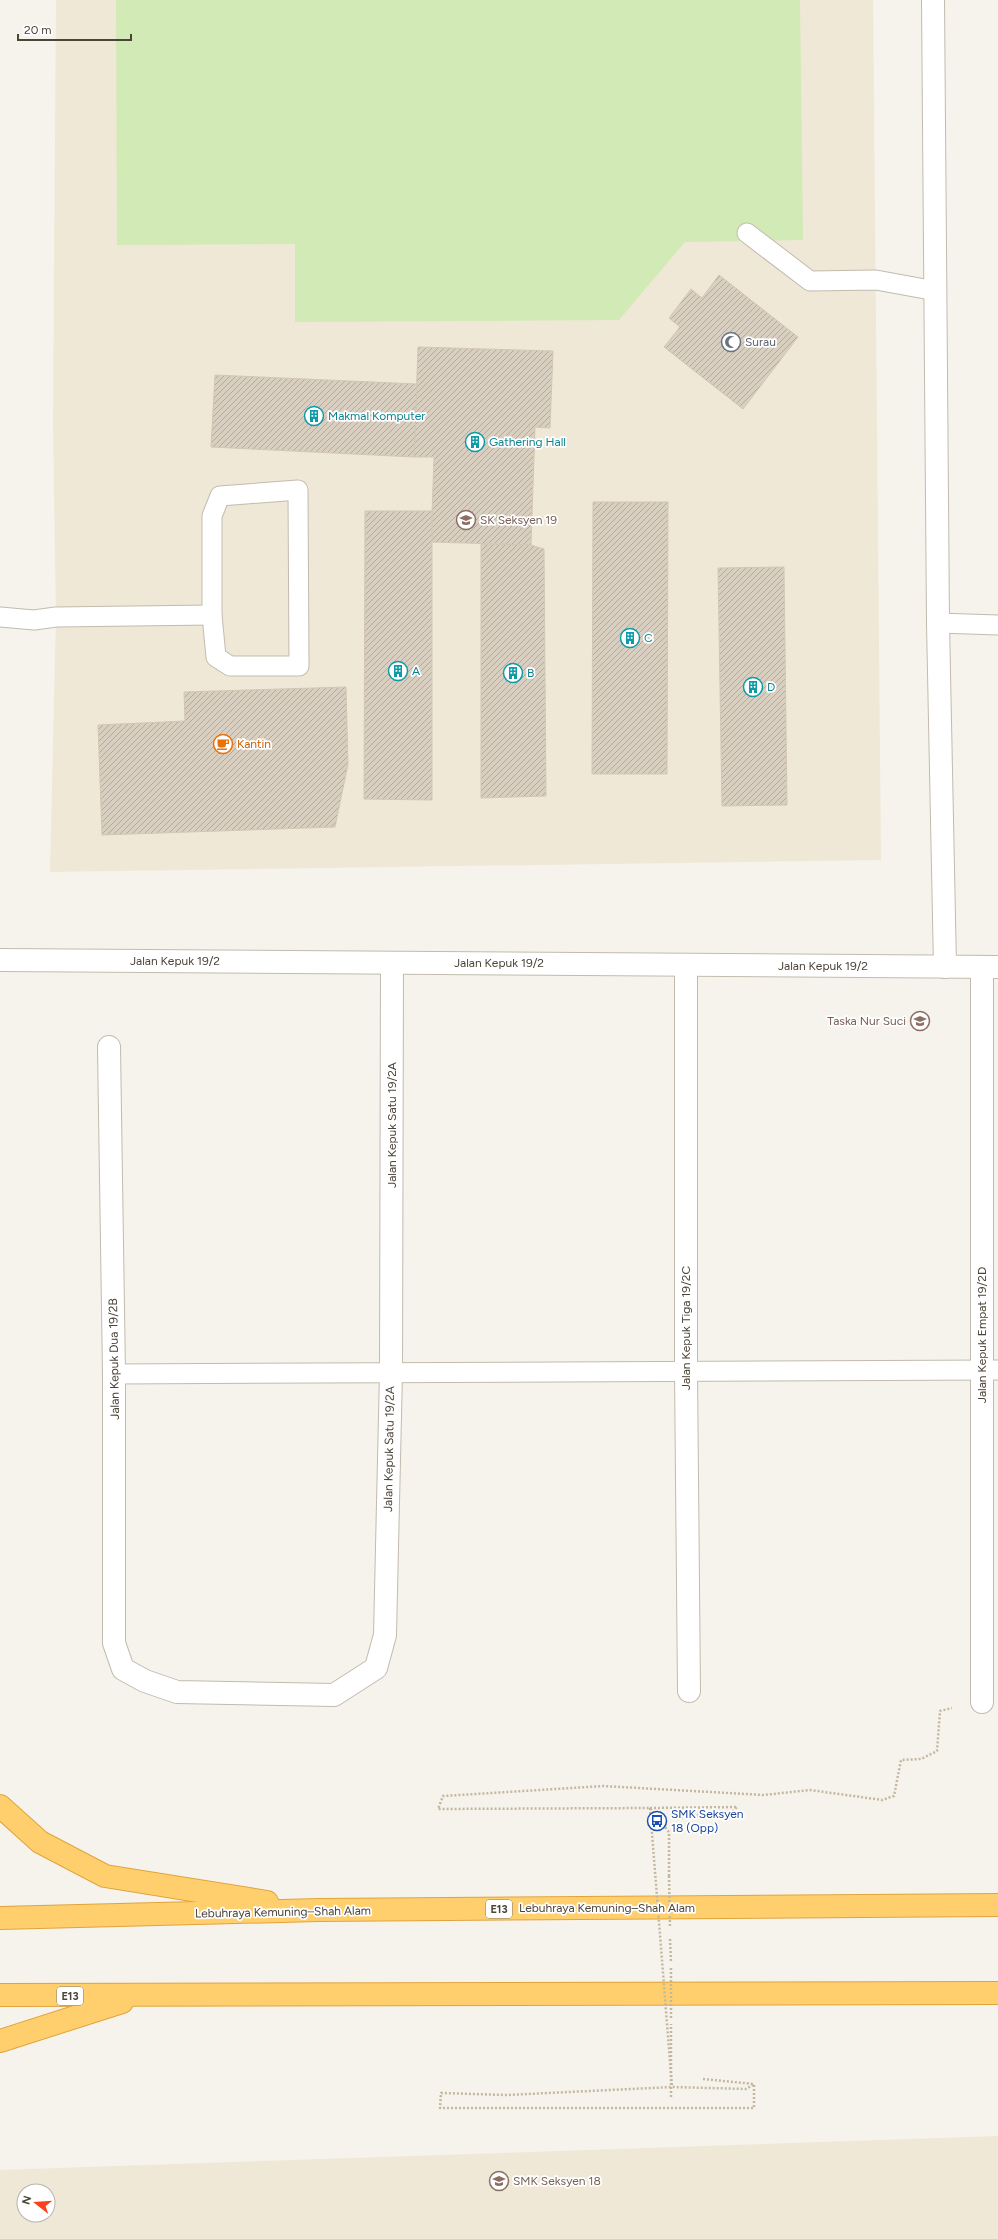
<svg xmlns="http://www.w3.org/2000/svg" width="998" height="2239" font-family="Figtree,sans-serif">
<style>
.education{fill:#efe8d6;fill-rule:evenodd}
.grass{fill:#d2eab5}
.building{fill:url(#building-hatch);stroke:#d3c7b4}
.lines{fill:none;stroke-linecap:round;stroke-linejoin:round}
.service-casing{stroke:#c2bbae;stroke-width:21}
.minor-casing{stroke:#c2bbae;stroke-width:24}
.motorway-casing{stroke:#e0a43c;stroke-width:24}
.path{stroke:#c4b79f;stroke-width:2.5;stroke-dasharray:2 2;stroke-linecap:butt}
.service{stroke:#fff;stroke-width:19}
.minor{stroke:#fff;stroke-width:22}
.motorway{stroke:#ffcf6e;stroke-width:22}
.path-bridge{stroke:#c4b79f;stroke-width:2.5;stroke-dasharray:2 2;stroke-linecap:butt}
.labels{text-anchor:middle;dominant-baseline:central;stroke-width:3.5;stroke-linejoin:round;paint-order:stroke}
.shield{fill:#fff;stroke:#817c74;stroke-width:1}
.shield-label{font-size:11px;font-weight:bold;fill:#4b4439}
.worship-label{font-size:12px;fill:#5b616d;stroke:#fff;text-anchor:start}
.culture-label{font-size:12px;fill:#0d838f;stroke:#fff;text-anchor:start}
.education-label{font-size:12px;fill:#785e54;stroke:#fff;text-anchor:start}
.food-label{font-size:12px;fill:#c56008;stroke:#fff;text-anchor:start}
.street-label{font-size:12px;fill:#4b4439;stroke:#fff}
.transit-label{font-size:12px;fill:#164399;stroke:#fff;text-anchor:start}
</style>
<defs>
<pattern id="building-hatch" width="6" height="6" patternUnits="userSpaceOnUse"><rect width="6" height="6" fill="#d8cfc1"/><path d="M-1 1l2-2M0 6l6-6M5 7l2-2" fill="none" stroke="#b1aa9e"/></pattern>
</defs>
<rect width="100%" height="100%" fill="#f6f3ec"/>
<!-- education -->
<g class="education">
<path d="M56,0h817l8,860 -831,12 6,-255 -3,-194z"/>
<path d="M998,2136v103h-998v-69zM24,2191h24v24h-24z"/>
</g>
<!-- grass -->
<path class="grass" d="M116,0h684l3,240 -118,2 -66,78 -324,2v-78l-178,1z"/>
<!-- building -->
<g class="building">
<path d="M719,275l79,62 -55,72 -79,-62 16,-20 -11,-9 22,-29 11,9z"/>
<path d="M418,347l135,4 -3,77 -15,-1 -4,118 -100,-3 3,-85h-20z"/>
<path d="M215,375l202,9 -3,73 -203,-10z"/>
<path d="M593,502h75l-1,272h-75z"/>
<path d="M365,511h67v289l-68,-1z"/>
<path d="M481,544l50,1 13,4 2,247 -65,2z"/>
<path d="M784,567l3,238 -65,1 -4,-238z"/>
<path d="M346,687l2,77 -13,63 -233,8 -4,-110 87,-4 -1,-29z"/>
</g>
<g class="lines">
<!-- service casing -->
<g class="service-casing">
<g id="service">
<path d="M747,233l63,48 66,-1 60,11"/>
<path d="M298,490l1,176h-69l-14,-9 -4,-42v-99l8,-20z"/>
<path d="M0,617l34,3 22,-3 156,-2"/>
<path d="M938,623l60,2"/>
<path d="M114,1374l884,-4"/>
</g>
</g>
<!-- minor casing -->
<g class="minor-casing">
<g id="minor">
<path d="M933,0l5,623 7,344"/>
<path d="M0,960l998,7"/>
<path d="M686,965v406l3,320"/>
<path d="M109,1047l5,327v269l9,26 22,12 32,11 157,3 42,-27 9,-33 6,-263 1,-409"/>
<path d="M982,1702v-735"/>
</g>
</g>
<!-- motorway casing -->
<g class="motorway-casing">
<g id="motorway">
<path d="M0,1806l40,36 65,34 162,26"/>
<path d="M0,1918l319,-8 679,-5"/>
<path d="M0,1995l998,-2"/>
<path d="M0,2041l122,-39"/>
</g>
</g>
<!-- path -->
<g class="path">
<path d="M650,1808l87,-1"/>
<path d="M673,1818l59,-6 5,-5"/>
<path d="M669,1876v-44l-19,-24 -212,1 5,-13 160,-10 161,9 46,-5 72,10 12,-4 7,-36 20,-1 16,-8 3,-40 12,-3"/>
<path d="M670,1939l1,23"/>
<path d="M703,2079l51,5 -8,5 -74,-2 -165,8 -66,-2 -1,15h314v-24"/>
<path d="M671,2097v-73"/>
</g>
<!-- service -->
<use href="#service" class="service"/>
<!-- minor -->
<use href="#minor" class="minor"/>
<!-- motorway -->
<use href="#motorway" class="motorway"/>
<!-- path-bridge -->
<g class="path-bridge">
<path d="M650,1808l22,279"/>
<path d="M669,1876l1,51"/>
<path d="M671,1968v51"/>
</g>
</g>
<!-- icons -->
<defs>
<g id="mosque-ring" transform="scale(1)"><circle r="9.5" fill="#fff" stroke="#6b7280" stroke-width="1.5"/><path d="M3.5-4.9A6 6 0 1 0 3.5 4.9A5 5 0 1 1 3.5-4.9Z" fill="#6b7280"/></g>
<g id="building-ring" transform="scale(1)"><circle r="9.5" fill="#fff" stroke="#0f9aa8" stroke-width="1.5"/><path d="M-4-6H4V6H1V3H-1V6H-4ZM-2.5-4.3h1.7v1.8h-1.7ZM.8-4.3h1.7v1.8H.8ZM-2.5-1h1.7V.8h-1.7ZM.8-1h1.7V.8H.8Z" fill="#0f9aa8"/></g>
<g id="school-ring" transform="scale(1)"><circle r="9.5" fill="#fff" stroke="#8d6e63" stroke-width="1.5"/><path d="M0-5L7-2L0 1L-7-2ZM-4 1L0 2.5L4 1V4Q0 6-4 4Z" fill="#8d6e63"/></g>
<g id="cafe-ring" transform="scale(1)"><circle r="9.5" fill="#fff" stroke="#e8710a" stroke-width="1.5"/><path d="M-5.5-4.5H6V0H3Q3 3.5 0 3.5H-2.5Q-5.5 3.5-5.5 0ZM3-3.2v2h1.7v-2ZM-6 4.5H4V6H-6Z" fill="#e8710a"/></g>
<g id="bus-ring" transform="scale(1)"><circle r="9.5" fill="#fff" stroke="#1a4fb4" stroke-width="1.5"/><path d="M-5-6H5V4H4V6H2V4H-2V6H-4V4H-5ZM-3.5-4V0h7V-4ZM-3.5 1.2v1.5H-2V1.2ZM2 1.2v1.5H3.5V1.2Z" fill="#1a4fb4"/></g>
</defs>
<g fill-rule="evenodd">
<use href="#mosque-ring" x="731" y="342"/>
<use href="#building-ring" x="314" y="416"/>
<use href="#building-ring" x="475" y="442"/>
<use href="#school-ring" x="466" y="520"/>
<use href="#building-ring" x="630" y="638"/>
<use href="#building-ring" x="398" y="671"/>
<use href="#building-ring" x="513" y="673"/>
<use href="#building-ring" x="753" y="687"/>
<use href="#cafe-ring" x="223" y="744"/>
<use href="#school-ring" x="920" y="1021"/>
<use href="#bus-ring" x="657" y="1821"/>
<use href="#school-ring" x="499" y="2181"/>
</g>
<g class="labels">
<!-- shield labels -->
<g class="shield">
<rect x="486" y="1900" width="26" height="18" rx="3"/>
<rect x="57" y="1987" width="26" height="18" rx="3"/>
</g>
<g class="shield-label">
<text x="499" y="1909">E13</text>
<text x="70" y="1996">E13</text>
</g>
<!-- worship labels -->
<g class="worship-label">
<text x="745" y="342">Surau</text>
</g>
<!-- culture labels -->
<g class="culture-label">
<text x="328" y="416">Makmal Komputer</text>
<text x="489" y="442">Gathering Hall</text>
<text x="644" y="638">C</text>
<text x="412" y="671">A</text>
<text x="527" y="673">B</text>
<text x="767" y="687">D</text>
</g>
<!-- education labels -->
<g class="education-label">
<text x="480" y="520">SK Seksyen 19</text>
<text x="906" y="1021" text-anchor="end">Taska Nur Suci</text>
<text x="513" y="2181">SMK Seksyen 18</text>
</g>
<!-- food labels -->
<g class="food-label">
<text x="237" y="744">Kantin</text>
</g>
<!-- street labels -->
<g class="street-label">
<text x="175" y="961">Jalan Kepuk 19/2</text>
<text x="499" y="963">Jalan Kepuk 19/2</text>
<text x="823" y="966">Jalan Kepuk 19/2</text>
<text transform="translate(392 1125) rotate(-90)">Jalan Kepuk Satu 19/2A</text>
<text transform="translate(686 1328) rotate(-90)">Jalan Kepuk Tiga 19/2C</text>
<text transform="translate(982 1335) rotate(-90)">Jalan Kepuk Empat 19/2D</text>
<text transform="translate(114 1359) rotate(-91)">Jalan Kepuk Dua 19/2B</text>
<text transform="translate(389 1449) rotate(-89)">Jalan Kepuk Satu 19/2A</text>
<text x="607" y="1908">Lebuhraya Kemuning–Shah Alam</text>
<text transform="translate(283 1912) rotate(-1)">Lebuhraya Kemuning–Shah Alam</text>
</g>
<!-- transit labels -->
<g class="transit-label">
<text x="671" y="1814">SMK Seksyen<tspan x="671" dy="14">18 (Opp)</tspan></text>
</g>
</g>
<!-- north arrow -->
<g transform="translate(36 2203) rotate(287)"><circle r="19" fill="#ffffff" stroke="#b7b4b0"/>
<path d="M0-3L7 15L0 10L-7 15Z" fill="#fc3f1d"/>
<text y="-6" font-size="11" font-weight="bold" text-anchor="middle" fill="#4b4439">N</text>
</g>
<!-- scale -->
<path d="M18 34v6h113v-6" fill="none" stroke="#4b4439" stroke-width="2"/>
<text x="24" y="34" font-size="12" fill="#4b4439" stroke="#ffffff" stroke-width="3" paint-order="stroke">20 m</text>
</svg>
